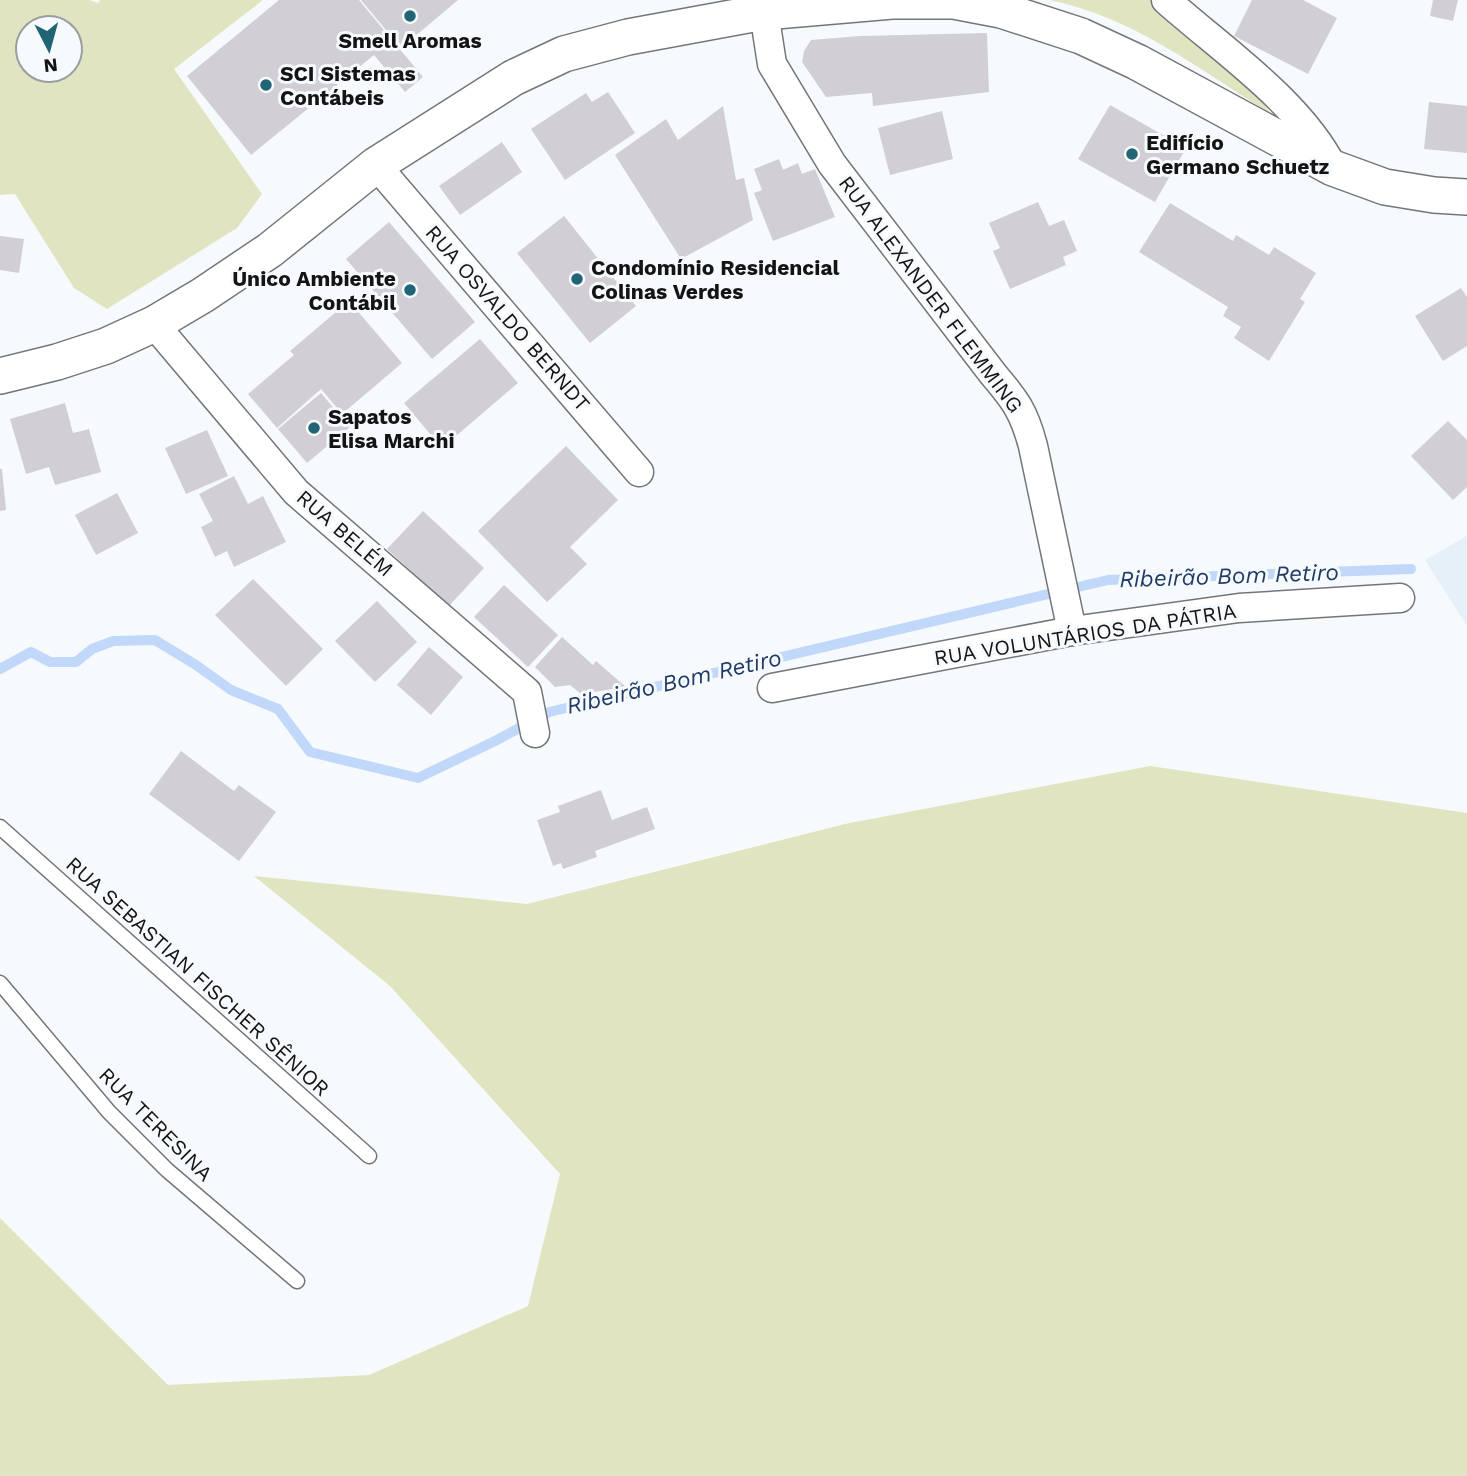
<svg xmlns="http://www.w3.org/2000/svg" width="1467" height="1476" font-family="'Work Sans',sans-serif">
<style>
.built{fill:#e6f0f9}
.green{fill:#e0e4c0;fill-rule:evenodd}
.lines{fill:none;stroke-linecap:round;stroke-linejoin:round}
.stream{stroke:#c2d8fa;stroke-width:10}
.building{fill:#d1cfd3}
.service-casing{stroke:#737679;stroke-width:17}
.minor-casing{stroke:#737679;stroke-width:31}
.tertiary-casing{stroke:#737679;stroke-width:38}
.service{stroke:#fff;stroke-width:14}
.minor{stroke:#fff;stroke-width:28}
.tertiary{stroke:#fff;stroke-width:35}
.poi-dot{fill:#206476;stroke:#f6fafd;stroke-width:2.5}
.labels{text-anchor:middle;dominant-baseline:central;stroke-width:6;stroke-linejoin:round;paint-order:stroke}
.poi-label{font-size:21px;font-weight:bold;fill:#121415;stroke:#f6fafd;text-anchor:start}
.street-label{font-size:21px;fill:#121415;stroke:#f6fafd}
.water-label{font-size:23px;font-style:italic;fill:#203b67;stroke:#f6fafd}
</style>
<rect width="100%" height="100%" fill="#f6fafd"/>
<!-- built -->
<path class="built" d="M1467,536v90l-42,-66z"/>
<!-- green -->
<g class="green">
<path d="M0,0h89l9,3 2,-3h163l-89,69 88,125 -25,34 -130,81 -33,-21 -59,-94 -15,1zM28,28h42v42h-42z"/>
<path d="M1050,0h104l55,48 55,56 6,9c-72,-44 -135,-95 -220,-113z"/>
<path d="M1150,766l317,47v663h-1467v-258l168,167 201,-10 159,-69 32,-132 -170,-188 -136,-110 273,28 318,-80z"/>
</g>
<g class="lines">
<!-- stream -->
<path class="stream" d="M0,669l31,-17 19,10h26l16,-13 21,-8 42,-1 41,25 35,25 47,19 32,43 108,26 77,-37 54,-29 559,-132 303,-11"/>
</g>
<!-- building -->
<g class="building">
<path d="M279,0h80l64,77 -18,15 -31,-37 -123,100 -64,-79z"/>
<path d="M361,0h97l-57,48z"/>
<path d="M1252,0h51l34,18 -29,56 -74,-38z"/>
<path d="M1433,0h25l-5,21 -23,-5z"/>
<path d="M987,33l2,59 -116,14 -1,-13 -46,4 -24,-35 2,-11 7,-11 49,-4z"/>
<path d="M608,92l27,41 -70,47 -34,-51 55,-36 6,9z"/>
<path d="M1429,102l38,4v47l-43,-4z"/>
<path d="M1110,105l76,43 -31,54 -77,-43z"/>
<path d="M723,106l13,74 8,-2 9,42 -72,39 -66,-104 51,-36 12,21z"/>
<path d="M942,111l11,48 -63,16 -12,-47z"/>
<path d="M502,142l20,30 -62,43 -21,-29z"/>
<path d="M779,159l4,11 15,-7 4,11 13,-5 20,48 -62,24 -19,-48 8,-3 -8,-21z"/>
<path d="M1038,202l11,24 15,-6 13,31 -14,6 3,8 -56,24 -17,-38 7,-3 -11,-25z"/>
<path d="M1170,203l63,38 3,-6 33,20 5,-8 42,26 -16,26 5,3 -36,59 -35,-23 7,-11 -18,-11 5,-9 -89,-55z"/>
<path d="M564,216l72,90 -46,37 -73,-90z"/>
<path d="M389,222l86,100 -43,37 -86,-100z"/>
<path d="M0,236l24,3 -5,34 -19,-3z"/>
<path d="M1461,288l6,9v49l-24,15 -28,-45z"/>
<path d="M349,301l53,62 -60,51 -21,-25 -44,39 -29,-34 46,-39 -4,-4z"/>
<path d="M480,339l38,44 -76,65 -38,-45z"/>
<path d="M321,393l29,34 -43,36 -29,-34z"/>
<path d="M65,403l8,30 16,-4 12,43 -46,13 -6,-18 -23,7 -16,-55z"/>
<path d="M1448,421l19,19v47l-14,13 -42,-44z"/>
<path d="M207,430l21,46 -42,18 -21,-46z"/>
<path d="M566,446l52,54 -48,47 17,17 -40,38 -69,-71z"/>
<path d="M0,469h2l4,41 -6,1z"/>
<path d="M234,476l14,28 15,-8 23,46 -52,25 -7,-16 -12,6 -14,-30 12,-6 -14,-27z"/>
<path d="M117,493l21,40 -42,22 -21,-40z"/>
<path d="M423,511l61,57 -35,38 -62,-57z"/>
<path d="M253,579l70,70 -37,37 -71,-71z"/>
<path d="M504,585l54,50 -30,32 -54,-50z"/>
<path d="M377,601l40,41 -42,40 -40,-41z"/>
<path d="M562,637l31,28 3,-4 30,26 -45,7 -11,-9 -15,2 -20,-20z"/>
<path d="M429,647l34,30 -32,38 -34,-30z"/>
<path d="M181,751l53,40 5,-6 37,27 -37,49 -90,-67z"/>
<path d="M601,790l11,30 35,-13 8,22 -60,22 2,6 -34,12 -2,-6 -8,3 -16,-46 23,-8 -2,-6z"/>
</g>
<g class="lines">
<!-- service casing -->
<g class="service-casing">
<g id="service">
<path d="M0,827l369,329"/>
<path d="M0,983l109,129 58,58 130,111"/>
</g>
</g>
<!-- minor casing -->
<g class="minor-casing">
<g id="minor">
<path d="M1166,0c55,49 134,102 167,168"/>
<path d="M764,12l8,52 60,100 161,210c23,27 31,38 40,72l39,185"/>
<path d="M376,165l263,307"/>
<path d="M154,324l142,168 231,200 8,41"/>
<path d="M772,688l300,-57 167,-23 161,-10"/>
</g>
</g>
<!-- tertiary casing -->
<g class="tertiary-casing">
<path id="tertiary" d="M0,376l57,-14 49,-16 48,-22 49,-29 67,-45 106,-85 137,-87 51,-24 64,-17 136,-25 128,-11h62l47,9 80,26 56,26 196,106 52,19 49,8 33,2"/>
</g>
<!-- service -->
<use href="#service" class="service"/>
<!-- minor -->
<use href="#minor" class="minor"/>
<!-- tertiary -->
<use href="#tertiary" class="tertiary"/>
</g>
<!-- markers -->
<g class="poi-dot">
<circle cx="410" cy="16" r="7"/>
<circle cx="266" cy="85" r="7"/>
<circle cx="1132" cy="154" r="7"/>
<circle cx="577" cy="279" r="7"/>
<circle cx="410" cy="290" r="7"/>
<circle cx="314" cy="428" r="7"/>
</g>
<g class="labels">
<!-- poi labels -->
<g class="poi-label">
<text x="410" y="40" text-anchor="middle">Smell Aromas</text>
<text x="280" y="73">SCI Sistemas<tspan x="280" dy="24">Contábeis</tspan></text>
<text x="1146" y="142">Edifício<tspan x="1146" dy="24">Germano Schuetz</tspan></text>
<text x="591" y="267">Condomínio Residencial<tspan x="591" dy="24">Colinas Verdes</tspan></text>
<text x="396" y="278" text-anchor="end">Único Ambiente<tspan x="396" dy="24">Contábil</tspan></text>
<text x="328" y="416">Sapatos<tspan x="328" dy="24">Elisa Marchi</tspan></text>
</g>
<!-- street labels -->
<g class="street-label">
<text transform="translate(931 294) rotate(53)">RUA ALEXANDER FLEMMING</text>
<text transform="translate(508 318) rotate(49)">RUA OSVALDO BERNDT</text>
<text transform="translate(345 533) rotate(41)">RUA BELÉM</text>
<text transform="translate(1085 634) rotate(-9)">RUA VOLUNTÁRIOS DA PÁTRIA</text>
<text transform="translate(198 976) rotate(42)">RUA SEBASTIAN FISCHER SÊNIOR</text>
<text transform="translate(156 1124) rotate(45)">RUA TERESINA</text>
</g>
<!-- water labels -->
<g class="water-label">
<text transform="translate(1229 576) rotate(-2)">Ribeirão Bom Retiro</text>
<text transform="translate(674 682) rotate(-13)">Ribeirão Bom Retiro</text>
</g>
</g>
<!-- north arrow -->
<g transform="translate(49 49) rotate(174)"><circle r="33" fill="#f6fafd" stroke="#9b9ea0" stroke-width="2"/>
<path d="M0-5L12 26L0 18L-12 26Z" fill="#206476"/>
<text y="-10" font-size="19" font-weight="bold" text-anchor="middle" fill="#121415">N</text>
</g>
</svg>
